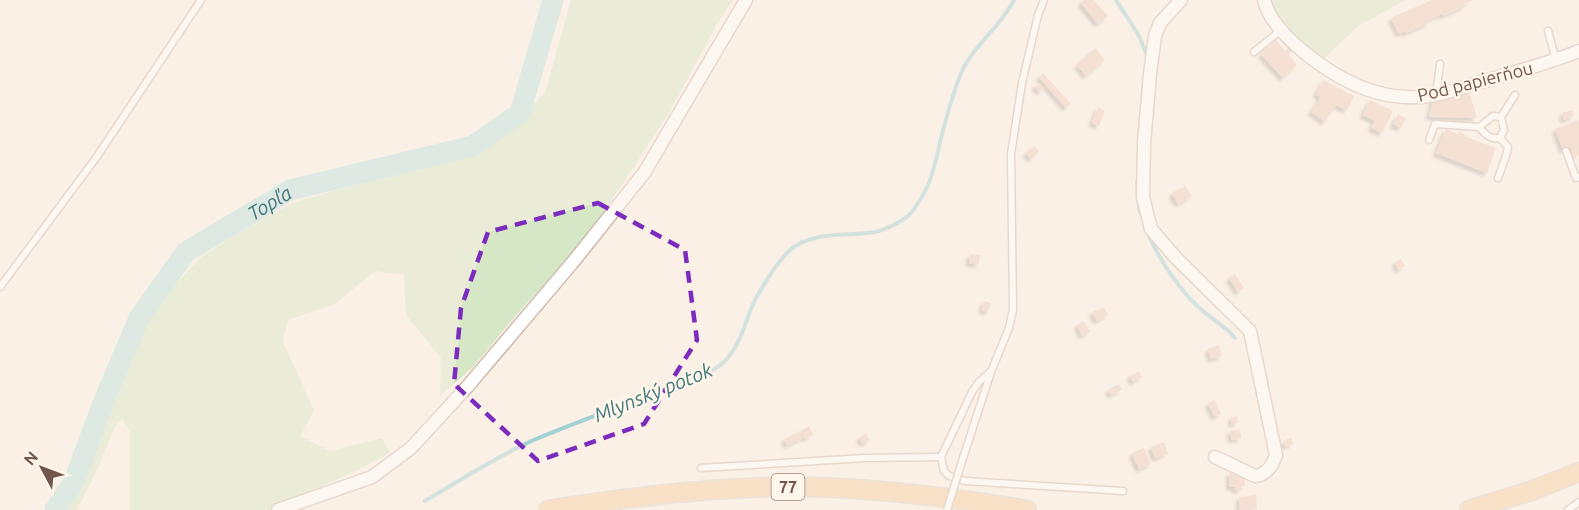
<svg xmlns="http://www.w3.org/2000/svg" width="1579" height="510" font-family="Ubuntu,sans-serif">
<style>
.green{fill:#d6e7c5}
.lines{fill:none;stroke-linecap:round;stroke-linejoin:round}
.stream{stroke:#a2d1d4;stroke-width:4}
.river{stroke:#bbe1e3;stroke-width:21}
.building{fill:#eecdbe;filter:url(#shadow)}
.service-casing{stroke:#cebaaf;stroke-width:9}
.minor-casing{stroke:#cebaaf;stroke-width:15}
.primary-casing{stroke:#d8d0cd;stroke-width:21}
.service{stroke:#fff;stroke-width:6}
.minor{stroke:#fff;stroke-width:12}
.primary{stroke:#f5cfa2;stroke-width:18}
.service-bridge-casing{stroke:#cebaaf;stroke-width:9;stroke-linecap:butt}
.service-bridge{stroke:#fff;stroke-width:6}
.marked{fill:none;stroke:#7b2cbf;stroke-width:4.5;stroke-dasharray:12 8;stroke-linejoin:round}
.labels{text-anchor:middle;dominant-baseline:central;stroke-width:5;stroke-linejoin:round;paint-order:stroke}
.shield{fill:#fef5eb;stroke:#9c867c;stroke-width:1.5}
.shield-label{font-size:16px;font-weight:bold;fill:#72564c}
.street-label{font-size:18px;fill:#72564c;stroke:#fef5eb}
.water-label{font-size:20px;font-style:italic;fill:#44797d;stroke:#fef5eb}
</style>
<defs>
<filter id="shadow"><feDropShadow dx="-3.5" dy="3.5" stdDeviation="1.5" flood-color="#0004"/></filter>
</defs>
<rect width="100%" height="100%" fill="#fbf0e5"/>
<!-- green -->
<g class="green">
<path d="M571,0h162l-16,24 -48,89 -47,72 -45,64 -59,64 -46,55 -32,28 1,-38 -35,-43 -2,-40 -29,-4 -40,33 -47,16 -5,22 31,68 -14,26 30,15 52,-13 8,15 -40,21 -55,23 -24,13h-141v-79l-8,-12 -8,9 -16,40 -21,42h-10l46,-103 22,-59 17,-39 50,-53 50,-31 42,-23 122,-34 86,-34 43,-41z"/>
<path d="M1264,0h142l-48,26 -39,38 -28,-24z"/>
</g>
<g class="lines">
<!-- stream -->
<g class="stream">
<path d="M1116,0l22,34 9,21"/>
<path d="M1137,182l2,27 5,12"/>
<path d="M1147,231c10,26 35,63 56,80 11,10 23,15 32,27"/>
<path d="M425,501c36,-21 72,-45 111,-62 43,-18 88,-34 132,-51 17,-6 44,-14 57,-27 14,-15 19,-34 26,-52 7,-17 25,-45 37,-57 22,-22 60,-15 87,-20 9,-2 22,-8 29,-13 5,-3 9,-8 12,-13 16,-22 19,-42 25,-68 6,-23 12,-47 22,-69 13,-26 38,-43 51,-69"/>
</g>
<!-- river -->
<path class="river" id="s1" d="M55,510l19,-29 31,-83 34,-80 47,-66 104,-62 183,-44 47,-33 33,-113"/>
</g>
<!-- building -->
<g class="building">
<path d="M1084,0h10l14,16 -10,8 -17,-21z"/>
<path d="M1432,0h41l-9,4 1,2 -22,10 -1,-2 -14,6 1,3 -23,10 -1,-2 -6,3 -8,-16z"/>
<path d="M1276,40l9,11 4,-3 3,3 -4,3 9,11 -14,13 -22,-24z"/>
<path d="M1095,48l10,12 -19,16 -9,-11z"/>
<path d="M1043,73l28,31 -5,4 -27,-31z"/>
<path d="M1323,80l31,16 -7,14 -11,-5 -11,17 -14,-10 10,-15 -5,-2z"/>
<path d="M1039,83l5,5 -4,4 -5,-5z"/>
<path d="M1469,91l8,27 -48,-1 5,-21z"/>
<path d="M1370,100l23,11 -11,22 -11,-5 4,-7 -12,-6z"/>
<path d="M1098,107l7,4 -6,15 -7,-3z"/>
<path d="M1572,110l2,6 -10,4 -2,-7z"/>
<path d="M1398,114l8,4 -5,10 -8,-4z"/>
<path d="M1579,120v35l-6,2 -3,-10 -7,3 -8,-21z"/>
<path d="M1446,129l12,5 1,-2 6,2 -1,2 32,12 -9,25 -51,-20z"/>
<path d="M1034,146l5,5 -8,8 -5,-6z"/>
<path d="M1185,186l7,10 -14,8 -6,-11z"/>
<path d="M970,254l10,1 -1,9 -10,-1z"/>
<path d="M1401,259l4,7 -7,4 -3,-8z"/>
<path d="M1235,274l9,14 -6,4 -9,-14z"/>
<path d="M984,301l7,2 -3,9 -6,-2z"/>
<path d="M1104,307l4,8 -11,6 -5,-9z"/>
<path d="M1084,321l6,11 -8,4 -5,-11z"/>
<path d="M1219,345l3,11 -11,3 -3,-10z"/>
<path d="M1139,371l3,6 -9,5 -3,-6z"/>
<path d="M1119,384l3,6 -11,5 -3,-5z"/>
<path d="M1215,400l6,14 -7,2 -6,-13z"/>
<path d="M1237,416l1,7 -6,1 -1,-7z"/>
<path d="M809,426l4,9 -8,4 -5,-8z"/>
<path d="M1240,429l1,9 -9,2 -2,-9z"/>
<path d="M799,432l4,6 -16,7 -3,-6z"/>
<path d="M866,433l4,7 -7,4 -4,-6z"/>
<path d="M1292,438l1,6 -8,3 -1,-7z"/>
<path d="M1164,442l4,12 -13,4 -4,-11z"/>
<path d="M1144,448l7,16 -12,5 -7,-16z"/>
<path d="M1244,471l1,15h-4v4h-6v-3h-5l-1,-14z"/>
<path d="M1256,495l1,14 -17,1 -1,-13z"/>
</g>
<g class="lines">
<!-- service casing -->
<g class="service-casing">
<g id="service">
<path d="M1548,31l8,29"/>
<path d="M1254,52l27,-22"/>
<path d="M1436,95l4,-31"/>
<path d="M1479,127c6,7 11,13 21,11l4,-8 -3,-13"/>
<path d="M1429,140l6,-16 44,3 14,-11 8,1 14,-22"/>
<path d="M1566,151l10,27 3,-1"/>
<path d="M1498,178l8,-22 2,-9 -8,-9"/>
<path d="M0,287l96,-129 105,-158"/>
<path d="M990,372l-11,10 -7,10 -31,65 3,14 5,5 16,5 158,10"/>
<path d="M963,458l28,-86 18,-44 4,-18 -2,-156 11,-71 16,-68 6,-15"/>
<path d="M701,468l164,-10 76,-1"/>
<path d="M1568,510l11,-8"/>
</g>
</g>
<!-- minor casing -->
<g class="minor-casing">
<g id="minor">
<path d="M1181,0l-21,23 -5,13 -5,38 -6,69 -1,54 8,32 25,29 74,73 26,124c-3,10 -10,20 -21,21l-40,-19"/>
<path d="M1264,0c5,21 25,40 41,53 39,31 80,51 130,42 18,-4 35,-10 53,-15 31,-9 61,-17 91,-29"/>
<path d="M278,510l94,-33 39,-29 56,-61 106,-125 71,-89 102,-173"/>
</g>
</g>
<!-- primary casing -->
<g class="primary-casing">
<g id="primary">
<path d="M548,510c74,-12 147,-21 222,-23 85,-2 174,9 257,23"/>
<path d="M1469,510l62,-19 48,-19"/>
</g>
</g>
<!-- service -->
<use href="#service" class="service"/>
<!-- minor -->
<use href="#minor" class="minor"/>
<!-- primary -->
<use href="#primary" class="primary"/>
<!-- service-bridge casing -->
<g class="service-bridge-casing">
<path id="service-bridge" d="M947,510l16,-52"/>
</g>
<!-- service-bridge -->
<use href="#service-bridge" class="service-bridge"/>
</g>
<!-- marked area -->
<path d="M0 0H1579V510H0ZM598,203l87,47 12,90 -53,84 -106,37 -84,-77 7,-76 27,-76z" fill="#fbf0e5" fill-opacity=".55" fill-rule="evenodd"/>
<path class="marked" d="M598,203l87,47 12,90 -53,84 -106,37 -84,-77 7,-76 27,-76z"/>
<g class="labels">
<!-- shield labels -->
<rect class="shield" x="771.5" y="474" width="33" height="26" rx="4.5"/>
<g class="shield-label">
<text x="788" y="487">77</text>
</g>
<!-- street labels -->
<g class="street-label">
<text transform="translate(1475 81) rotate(-14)">Pod papierňou</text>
</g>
<!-- water labels -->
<g class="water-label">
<text stroke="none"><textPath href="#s1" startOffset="388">Topľa</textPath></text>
<text transform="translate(653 392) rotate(-22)">Mlynský potok</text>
</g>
</g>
<!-- north arrow -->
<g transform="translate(42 468) rotate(311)" stroke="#fef5eb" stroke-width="4.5" paint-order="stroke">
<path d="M0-4.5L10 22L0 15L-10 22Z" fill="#72564c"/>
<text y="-9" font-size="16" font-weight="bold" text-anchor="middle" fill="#72564c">N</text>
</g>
</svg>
